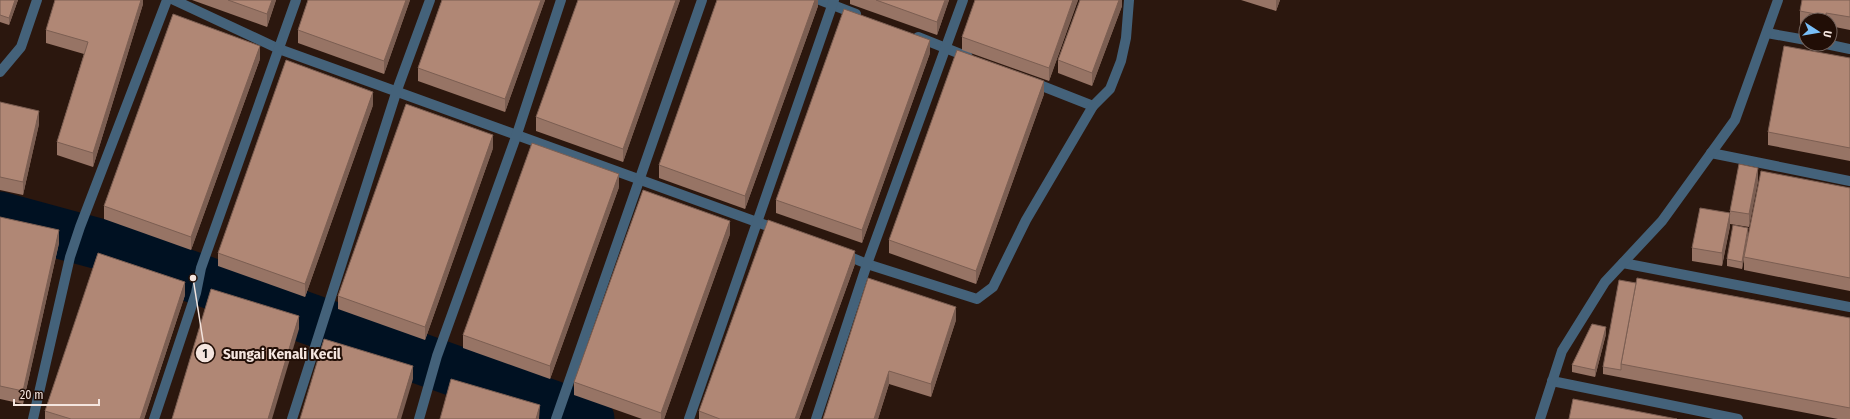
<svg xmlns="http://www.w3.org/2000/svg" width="1850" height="419" font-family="'Fira Sans Condensed',sans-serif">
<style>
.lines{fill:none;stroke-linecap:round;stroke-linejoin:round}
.river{stroke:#012;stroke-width:51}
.street{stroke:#44627a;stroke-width:10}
.wall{fill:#977465}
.shaded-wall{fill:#7b5e52}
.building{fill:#b08775;stroke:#7b5e52}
.leader{fill:none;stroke:#f4e5df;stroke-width:1.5}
.callout-dot{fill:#f4e5df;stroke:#210e06;stroke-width:1.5}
.mark-label{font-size:12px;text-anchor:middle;font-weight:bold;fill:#111}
.callout-label{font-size:15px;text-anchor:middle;font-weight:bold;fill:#f4e5df;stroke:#210e06;stroke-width:4;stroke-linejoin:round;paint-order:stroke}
</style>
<rect width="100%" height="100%" fill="#2b170e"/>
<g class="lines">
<!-- river -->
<path class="river" d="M0,217l103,28 486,174"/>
<!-- street -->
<g class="street">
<path d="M174,0l105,49 500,181"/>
<path d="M820,0l36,14"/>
<path d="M1767,33l39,7"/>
<path d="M918,37l50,20"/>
<path d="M1826,44l24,5"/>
<path d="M0,72l21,-25 16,-47"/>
<path d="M1032,82l61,24"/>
<path d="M1711,153l139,28"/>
<path d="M843,254l24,10 110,35 16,-12 33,-67 67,-114 17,-17 11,-28 5,-23 3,-38"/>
<path d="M1623,263l227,44"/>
<path d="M1552,381l186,38"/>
<path d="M33,419l37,-162 10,-30 87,-227"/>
<path d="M154,419l42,-126 5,-25 95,-268"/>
<path d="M292,419l105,-329 33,-90"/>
<path d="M419,419l18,-63 80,-222 44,-134"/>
<path d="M556,419l146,-419"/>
<path d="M689,419l145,-419"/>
<path d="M816,419l51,-155 96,-264"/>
<path d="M1540,419l22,-68 43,-69 57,-61 73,-101 43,-120"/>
</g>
</g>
<!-- wall -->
<g class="wall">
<path d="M0,0h18l-9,25 -9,-3z"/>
<path d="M143,0v4l-50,163 -36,-12v-13l27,-88 -38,-11v-13z"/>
<path d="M192,0h84l-9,27z"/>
<path d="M410,0l-26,74 -86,-31v-13z"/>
<path d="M442,0h103l-40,112 -87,-31v-13z"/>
<path d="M680,0l-57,162 -87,-31v-14z"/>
<path d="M818,0v6l-73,203 -86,-31v-13z"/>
<path d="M850,0h99l-12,35 -87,-31z"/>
<path d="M1078,0l-29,81 -87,-31v-13z"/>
<path d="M1122,0v6l-30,80 -34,-13v-13z"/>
<path d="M1241,0h39l-4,11z"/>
<path d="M1850,0v30l-20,-4v-6h-24v6l-6,-2v-13z"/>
<path d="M930,53l-68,190 -86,-30v-13z"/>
<path d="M1850,58v103l-82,-16v-13z"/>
<path d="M260,59l-69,191 -87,-31v-13z"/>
<path d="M1044,94l-68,190 -87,-31v-13z"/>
<path d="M0,102l39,22 -16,71 -23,-5z"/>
<path d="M373,105l-68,192 -87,-31v-13z"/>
<path d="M493,148l-68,192 -87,-31v-13z"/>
<path d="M1758,181l-9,46 -19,-3v-13z"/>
<path d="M619,187l-69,192 -87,-31v-13z"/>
<path d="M1850,188v103l-106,-21v-11l-2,10 -15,-3v-7l21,-24z"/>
<path d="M0,217l59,26 -36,161 -23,-5z"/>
<path d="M1730,226l-8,40 -30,-5v-13z"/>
<path d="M730,234l-66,185h-22l-68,-24v-13z"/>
<path d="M855,264l-56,155h-100v-8z"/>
<path d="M1636,283l214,35v101h-12l-235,-45v-7z"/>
<path d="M185,295l-41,124h-99v-8z"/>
<path d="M956,320l-25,77 -42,-13 -11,35h-55z"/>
<path d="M1606,334l-11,43 -23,-5v-7z"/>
</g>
<!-- shaded-wall -->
<g class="shaded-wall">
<path d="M15,0h3l-9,25v-7z"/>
<path d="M141,0h2v4l-50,163v-14z"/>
<path d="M272,0h4l-9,27v-13z"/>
<path d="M406,0h4l-26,74v-13z"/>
<path d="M541,0h4l-40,112v-13z"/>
<path d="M676,0h4l-57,162v-13z"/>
<path d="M815,0h3v6l-73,203v-13z"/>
<path d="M945,0h4l-12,35v-13z"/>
<path d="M1073,0h5l-29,81v-13z"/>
<path d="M1119,0h3v6l-30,80v-13z"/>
<path d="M1276,0h4l-4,11z"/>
<path d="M930,40v13l-68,190v-13z"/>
<path d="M260,46v13l-69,191v-13z"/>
<path d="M1044,81v13l-68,190v-13z"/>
<path d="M373,92v13l-68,192v-13z"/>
<path d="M39,111v13l-16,71v-13z"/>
<path d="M493,135v13l-68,192v-13z"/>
<path d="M1758,168v13l-9,46v-13z"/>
<path d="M619,174v13l-69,192v-13z"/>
<path d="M1730,213v13l-8,40v-13z"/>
<path d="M730,221v13l-66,185h-3v-6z"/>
<path d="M1748,228v7l-6,34v-7z"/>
<path d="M59,230v13l-36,161v-13z"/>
<path d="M855,251v13l-56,155h-4z"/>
<path d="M185,282v13l-41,124h-4z"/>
<path d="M956,307v13l-25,77v-13z"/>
<path d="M299,316v13l-27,90h-4z"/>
<path d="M1606,327v7l-11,43v-7z"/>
<path d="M413,366v13l-12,40h-4z"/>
<path d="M889,371v13l-11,35h-4z"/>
<path d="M540,405l-1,14h-3z"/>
</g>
<!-- building -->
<g class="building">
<path d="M0,0h15l-6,18 -9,-3z"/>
<path d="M55,0h86l-48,153 -36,-11 31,-100 -42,-12z"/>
<path d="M228,0h44l-5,14z"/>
<path d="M308,0h98l-22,61 -86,-31z"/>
<path d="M442,0h99l-36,99 -87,-31z"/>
<path d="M578,0h98l-53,149 -87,-32z"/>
<path d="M717,0h98l-70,196 -86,-31z"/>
<path d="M876,0h69l-8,22z"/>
<path d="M975,0h98l-24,68 -87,-31z"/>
<path d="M1080,0h39l-27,73 -34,-13z"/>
<path d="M1802,0h48v17l-24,-4v3l-26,-5z"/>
<path d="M844,9l86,31 -68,190 -86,-30z"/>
<path d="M173,14l87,32 -69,191 -87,-31z"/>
<path d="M1784,46l66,12v90l-82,-16z"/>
<path d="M957,50l87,31 -68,190 -87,-31z"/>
<path d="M286,60l87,32 -68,192 -87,-31z"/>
<path d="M0,102l39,9 -16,71 -23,-5z"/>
<path d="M406,104l87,31 -68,192 -87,-31z"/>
<path d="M532,143l87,31 -69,192 -87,-31z"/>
<path d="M1739,164l19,4 -9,46 -19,-3z"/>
<path d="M1761,171l89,17v90l-106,-21z"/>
<path d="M643,190l87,31 -69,192 -87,-31z"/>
<path d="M1700,208l30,5 -8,40 -30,-5z"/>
<path d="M0,217l59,13 -36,161 -23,-5z"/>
<path d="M768,220l87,31 -60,168h-75l-21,-8z"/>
<path d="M1733,225l15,3 -6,34 -15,-3z"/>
<path d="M98,253l87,29 -45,137h-69l-26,-8z"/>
<path d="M868,278l88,29 -25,77 -42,-13 -15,48h-51z"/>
<path d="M1637,278l213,40v90l-229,-44z"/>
<path d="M1619,280l17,3 -15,81v6l-18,-3z"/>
<path d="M211,289l88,27 -31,103h-96z"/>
<path d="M1592,324l14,3 -11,43 -23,-5z"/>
<path d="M324,339l89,27 -16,53h-97z"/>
<path d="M451,379l89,26 -4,14h-96z"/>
<path d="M1573,399l104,20h-108z"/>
</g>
<!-- callouts -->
<path class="leader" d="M193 278L205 353"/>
<g class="callout-dot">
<circle cx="193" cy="278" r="4"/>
<circle cx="205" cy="353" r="10"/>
</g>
<g class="mark-label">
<text x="205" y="358">1</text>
</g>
<g class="callout-label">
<text x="282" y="359">Sungai Kenali Kecil</text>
</g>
<!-- north arrow -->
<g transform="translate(1818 32) rotate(102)"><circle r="19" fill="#210e06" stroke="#75645d"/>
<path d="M0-3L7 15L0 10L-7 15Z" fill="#79bff8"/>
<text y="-6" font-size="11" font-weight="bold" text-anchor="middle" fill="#f4e5df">U</text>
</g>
<!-- scale -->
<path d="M14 399v6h85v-6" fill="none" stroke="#f4e5df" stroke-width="2"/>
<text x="20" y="399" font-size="12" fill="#f4e5df" stroke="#210e06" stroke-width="3" paint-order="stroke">20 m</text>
</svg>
